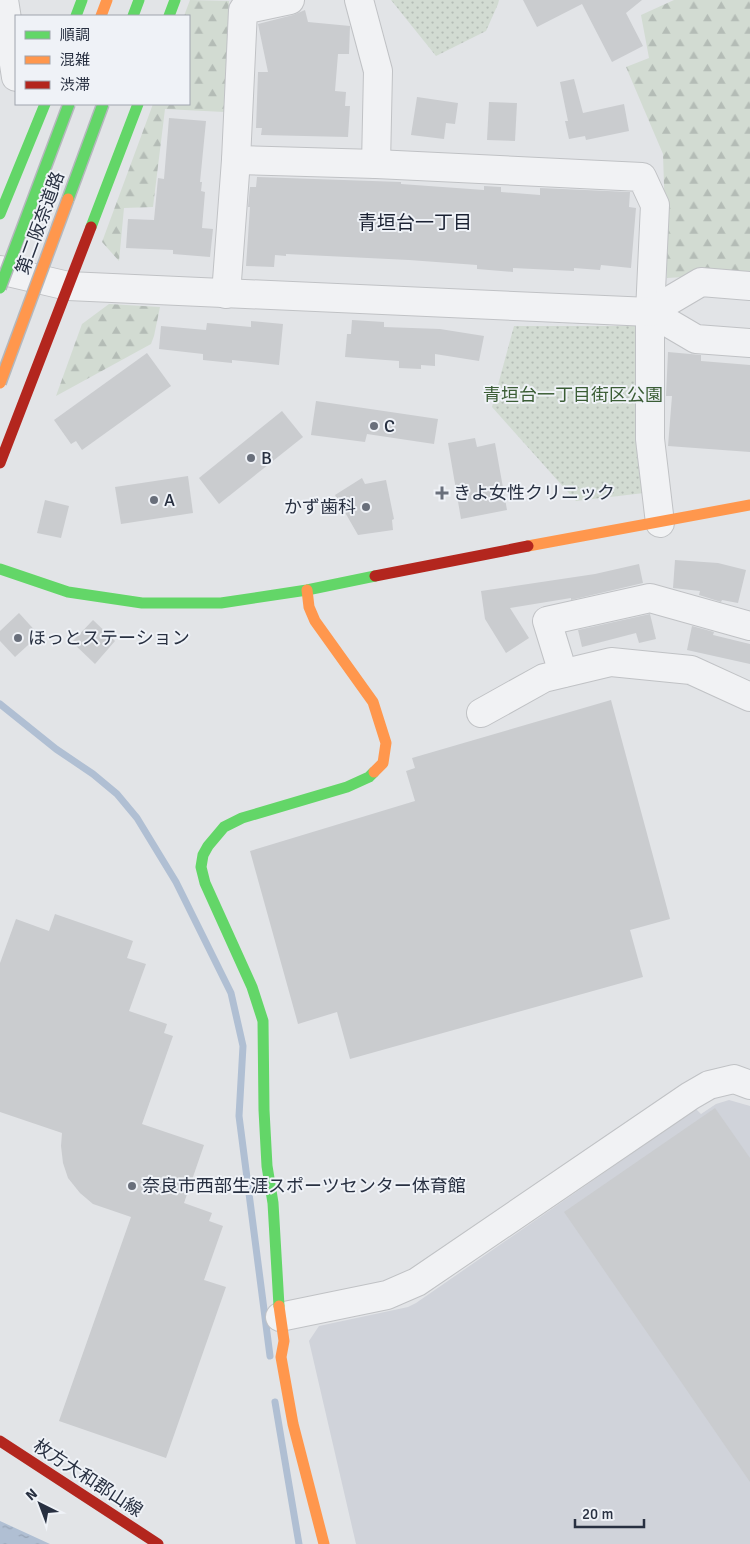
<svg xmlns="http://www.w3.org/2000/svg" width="750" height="1544" font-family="Signika,'Noto Sans JP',sans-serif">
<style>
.built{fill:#d0d3da}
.forest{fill:url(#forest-firs)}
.park{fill:url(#park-dots)}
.water{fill:url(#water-ripples)}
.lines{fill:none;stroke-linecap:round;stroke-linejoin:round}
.stream{stroke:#b0bfd3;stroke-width:7}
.building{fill:#cacccf}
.street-casing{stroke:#c0c2c5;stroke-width:30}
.street{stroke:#f1f2f4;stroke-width:28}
.fast{stroke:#63d668;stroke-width:11}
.slow{stroke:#ff974d;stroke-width:11}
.jam{stroke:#b3261e;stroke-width:11}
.fast-bridge-casing{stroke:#b4b7bc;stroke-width:14;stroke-linecap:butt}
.slow-bridge-casing{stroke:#b4b7bc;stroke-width:14;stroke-linecap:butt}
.fast-bridge{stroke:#63d668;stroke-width:11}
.slow-bridge{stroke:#ff974d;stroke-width:11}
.poi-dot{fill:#696f7b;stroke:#eff2f7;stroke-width:2}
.labels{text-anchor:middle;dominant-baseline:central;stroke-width:4;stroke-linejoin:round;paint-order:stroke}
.street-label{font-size:18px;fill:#283041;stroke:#eff2f7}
.park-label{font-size:18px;fill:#3b5d35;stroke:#eff2f7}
.poi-label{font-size:18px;fill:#283041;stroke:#eff2f7;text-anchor:start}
.neighbourhood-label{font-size:19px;fill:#1a2132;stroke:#eff2f7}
</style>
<defs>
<pattern id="forest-firs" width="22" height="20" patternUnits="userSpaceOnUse" patternTransform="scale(1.25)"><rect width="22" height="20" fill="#d2dbd2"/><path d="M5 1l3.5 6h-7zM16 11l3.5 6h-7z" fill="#b4bcb6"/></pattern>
<pattern id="park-dots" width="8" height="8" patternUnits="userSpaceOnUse" patternTransform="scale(1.25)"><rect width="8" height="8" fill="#d2dbd2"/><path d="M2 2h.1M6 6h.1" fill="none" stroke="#b4bcb6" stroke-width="1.8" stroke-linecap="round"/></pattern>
<pattern id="water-ripples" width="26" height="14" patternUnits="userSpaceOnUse" patternTransform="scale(1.25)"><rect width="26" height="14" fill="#b0bfd3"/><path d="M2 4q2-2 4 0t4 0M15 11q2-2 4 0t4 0" fill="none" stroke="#97a4b6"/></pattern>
</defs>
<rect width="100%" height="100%" fill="#e2e4e7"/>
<!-- built -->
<path class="built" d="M729,1100l21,6v438h-394l-47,-203 10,-15 89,-19 8,-4 280,-194 5,5 15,-10z"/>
<!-- forest -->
<g class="forest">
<path d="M190,0l39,1 -5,111 -59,-3 -12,98 -29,1 -5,53 -17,-19 51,-138h36v-88h-5z"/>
<path d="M674,0h76v273l-83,5 -4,-124 -37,-87 23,-9 -8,-43z"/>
<path d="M109,304l51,3 -6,29 -3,8 -95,52 26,-72z"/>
</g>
<!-- park -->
<g class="park">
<path d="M391,0h108l-1,4 -12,27 -50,25z"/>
<path d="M514,326h127l3,167 -68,8 -84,-94z"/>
</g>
<!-- water -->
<path class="water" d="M0,1521l50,23h-50z"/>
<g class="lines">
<!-- stream -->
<g class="stream">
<path d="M0,704l56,45 37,25 24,20 20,24 39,64 55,111 12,53 -4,70 31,240"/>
<path d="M275,1402l24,142"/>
</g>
</g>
<!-- building -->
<g class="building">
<path d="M523,0h119l-16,13 17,33 -31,16 -30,-58 -45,23z"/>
<path d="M305,10l3,12 42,4 -1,28h-11l-3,37 11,1 -1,14h5l-2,31 -87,-2 1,-7h-6l2,-56h10l-10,-48 35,-9z"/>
<path d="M574,79l9,34 41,-9 5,27 -43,9 -1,-4 -16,3 -4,-18h3l-8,-39z"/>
<path d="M417,97l41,6 -3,21 -9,-1 -2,16 -33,-4z"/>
<path d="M489,102l28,1 -2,38 -28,-1z"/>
<path d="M169,118l37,3 -6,61h2l-1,9 4,1 -3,36 11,1 -3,28 -37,-3v-4l-47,-2 2,-29 26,1 4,-42 6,1z"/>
<path d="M257,177l144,5v2l83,6v-4l17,1v5l39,3v-7l90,4 -1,15 7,1 -5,60 -30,-3 -1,5 -26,-2v3l-61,-3v4l-36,-3v-4l-68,-5 -123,-6v2l-11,-1 -1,12 -28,-1 4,-59h-2l2,-20h6z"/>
<path d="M352,320l32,2v5l56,2 44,7 -5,25 -44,-7v12l-14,-1v4l-22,-1v-7l-54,-4 2,-23h4z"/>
<path d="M251,321l32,3 -4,41 -47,-5v3l-29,-3v-6l-44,-5 2,-23 45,4 1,-7 44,4z"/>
<path d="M668,352l33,3v6l49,4v87l-82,-6 4,-50h-6z"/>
<path d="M147,353l24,33 -89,64 -6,-9 -5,3 -17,-24z"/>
<path d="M316,401l122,18 -4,25 -67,-10 -2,8 -54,-7z"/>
<path d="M282,411l21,26 -84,67 -20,-26z"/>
<path d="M475,438l2,9 18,-4 12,67 -46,9 -13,-76z"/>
<path d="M188,476l5,37 -72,11 -6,-37z"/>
<path d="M362,478l3,6 21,-4 8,39 -2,1 1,10 -35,5 -23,-40z"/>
<path d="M45,500l24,6 -8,32 -24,-5z"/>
<path d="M675,560l43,3 28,7 -8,33 -16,-3 -1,2 -22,-7 1,-4 -27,-3z"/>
<path d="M639,564l4,19 -72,17v-2l-61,10 19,30 -23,15 -21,-34 -4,-28 114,-17z"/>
<path d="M19,613l20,22 -24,22 -15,-16v-10z"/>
<path d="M650,614l6,25 -17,4 -3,-10 -54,14 -4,-17z"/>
<path d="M93,620l22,21 -20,23 -23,-22z"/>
<path d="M692,626l22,6 -1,3 37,9v20l-63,-14z"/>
<path d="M611,700l59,219 -40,11 13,47 -293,82 -13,-47 -39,12 -48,-173 165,-50 -9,-30 9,-3 -3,-10z"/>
<path d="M55,914l78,27 -6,17 19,6 -17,47 38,13 -3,9 9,3 -31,88 62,21 -20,58 28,10 -3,8 14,5 -19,54 22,7 -60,171 -107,-37 72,-204 -38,-13 -13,-11 -12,-15 -5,-15 -2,-17 1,-13 -62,-21v-149l16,-44 33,12z"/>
<path d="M715,1108l35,50v324l-186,-270z"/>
</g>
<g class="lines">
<!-- street casing -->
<g class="street-casing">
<g id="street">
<path d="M4,0l12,77"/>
<path d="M359,0l19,71 -2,93"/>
<path d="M236,160l140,4 266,13 13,28 -5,107v127l10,84"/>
<path d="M0,270l68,16 582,26 46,27 54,4"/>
<path d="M226,294l10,-134 7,-150 47,-10"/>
<path d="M650,312l51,-30 49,4"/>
<path d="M563,673l-16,-52 103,-23 100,28"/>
<path d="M481,713l63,-35 67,-16 80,8 59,27"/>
<path d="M280,1317l107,-22 30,-13 273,-186 19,-11 25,-6 16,6"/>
</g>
</g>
<!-- street -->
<use href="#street" class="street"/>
<!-- fast -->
<g class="fast">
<path d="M76,16l6,-16"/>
<path d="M133,16l6,-16"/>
<path d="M169,16l6,-16"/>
<path d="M0,214l45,-110"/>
<path d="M91,227l47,-123"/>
<path d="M0,569l68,23 74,11h79l86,-13 68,-14"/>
<path d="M279,1306l-6,-103 -6,-37 -3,-56 -1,-89 -11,-34 -47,-104 -4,-16 2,-12 5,-9 16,-19 18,-9 105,-31 22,-10 5,-5"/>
</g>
<!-- slow -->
<g class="slow">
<path d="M101,16l6,-16"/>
<path d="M528,546l222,-41"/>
<path d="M307,590l2,17 6,14 58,81 13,41 -3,20 -9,9"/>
<path d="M279,1306l5,35 -3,16 12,67 31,120"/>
</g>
<!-- jam -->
<g class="jam">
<path d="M0,463l91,-236"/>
<path d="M375,576l153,-30"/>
<path d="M0,1441l158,103"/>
</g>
<!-- fast-bridge casing -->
<g class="fast-bridge-casing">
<g id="fast-bridge">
<path d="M68,199l35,-95"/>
<path d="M0,288l69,-184"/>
</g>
</g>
<!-- slow-bridge casing -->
<g class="slow-bridge-casing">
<path id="slow-bridge" d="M0,383l68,-184"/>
</g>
<!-- fast-bridge -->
<use href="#fast-bridge" class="fast-bridge"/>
<!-- slow-bridge -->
<use href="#slow-bridge" class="slow-bridge"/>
</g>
<!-- markers -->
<g class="poi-dot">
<circle cx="374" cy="426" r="5"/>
<circle cx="251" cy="458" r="5"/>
<path d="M439.5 485.5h5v5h5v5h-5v5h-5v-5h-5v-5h5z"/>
<circle cx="154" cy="500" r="5"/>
<circle cx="366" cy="507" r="5"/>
<circle cx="18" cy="638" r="5"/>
<circle cx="132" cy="1186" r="5"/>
</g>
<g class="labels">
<!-- street labels -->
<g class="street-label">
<text transform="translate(40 223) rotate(-70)">第二阪奈道路</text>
<text transform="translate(88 1478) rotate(33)">枚方大和郡山線</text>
</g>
<!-- park labels -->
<g class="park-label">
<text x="573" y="395">青垣台一丁目街区公園</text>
</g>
<!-- poi labels -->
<g class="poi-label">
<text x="384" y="426">C</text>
<text x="261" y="458">B</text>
<text x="453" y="493">きよ女性クリニック</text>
<text x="164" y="500">A</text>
<text x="356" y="507" text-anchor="end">かず歯科</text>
<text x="28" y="638">ほっとステーション</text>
<text x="142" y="1186">奈良市西部生涯スポーツセンター体育館</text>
</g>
<!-- neighbourhood labels -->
<g class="neighbourhood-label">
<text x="415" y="223">青垣台一丁目</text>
</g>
</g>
<!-- legend -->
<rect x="15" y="15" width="175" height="90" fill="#eff2f7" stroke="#9fa4ae"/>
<rect x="25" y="31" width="25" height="8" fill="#63d668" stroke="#9fa4ae"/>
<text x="60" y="40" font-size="15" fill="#283041">順調</text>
<rect x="25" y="56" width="25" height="8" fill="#ff974d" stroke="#9fa4ae"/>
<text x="60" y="65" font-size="15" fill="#283041">混雑</text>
<rect x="25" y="81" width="25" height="8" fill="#b3261e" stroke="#9fa4ae"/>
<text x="60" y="90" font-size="15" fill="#283041">渋滞</text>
<!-- north arrow -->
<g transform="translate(40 1504) rotate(318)" stroke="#eff2f7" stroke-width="4" paint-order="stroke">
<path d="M0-4L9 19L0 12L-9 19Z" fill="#283041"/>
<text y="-8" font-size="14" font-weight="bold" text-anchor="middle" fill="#283041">N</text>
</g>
<!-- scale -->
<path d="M575 1519v8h69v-8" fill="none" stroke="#283041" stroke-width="2.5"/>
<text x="582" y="1519" font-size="15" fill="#283041" stroke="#eff2f7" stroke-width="4" paint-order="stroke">20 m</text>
</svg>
